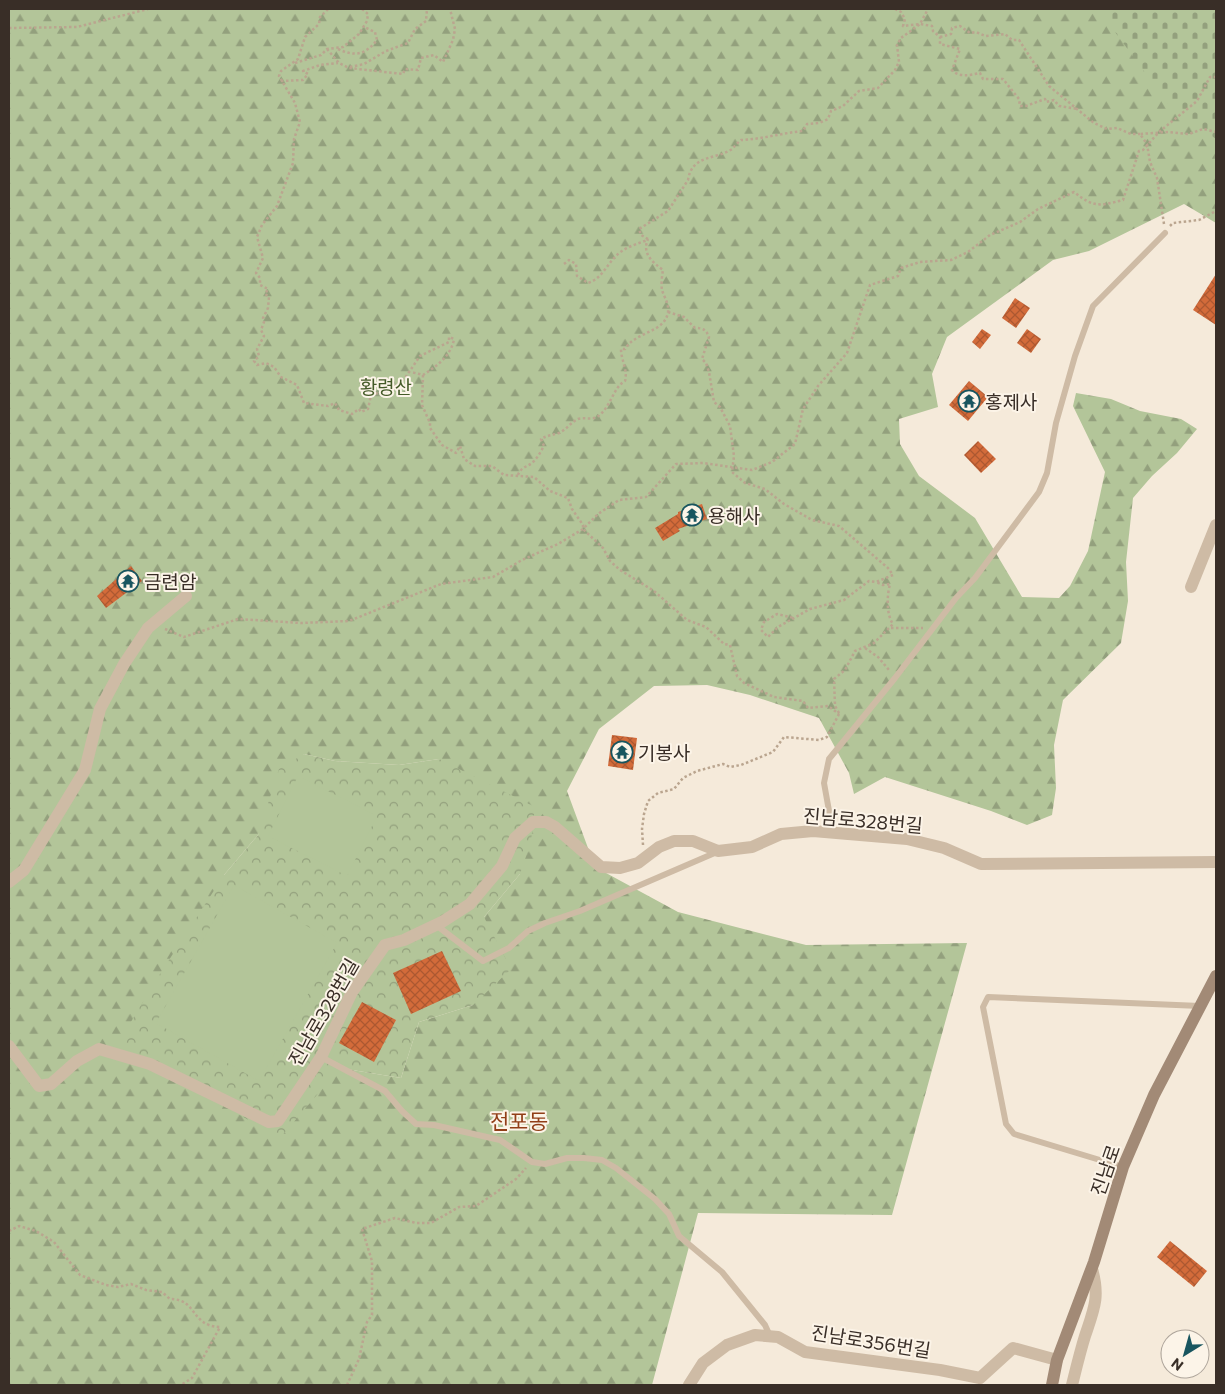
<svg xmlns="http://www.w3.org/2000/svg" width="1225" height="1394" font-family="Commissioner,'Noto Sans KR',sans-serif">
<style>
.forest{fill:url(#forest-firs);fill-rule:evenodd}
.cemetery{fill:url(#cemetery-stones)}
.park{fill:url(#park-crowns)}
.pitch{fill:#b3c599}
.building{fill:url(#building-cross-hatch)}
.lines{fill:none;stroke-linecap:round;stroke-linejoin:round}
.path{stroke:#baa58f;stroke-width:2.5;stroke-dasharray:2.5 2.5;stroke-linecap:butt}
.lane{stroke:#cebba5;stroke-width:6}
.street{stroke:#cebba5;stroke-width:12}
.secondary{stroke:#a28a76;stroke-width:12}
.labels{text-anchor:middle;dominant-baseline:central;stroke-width:4;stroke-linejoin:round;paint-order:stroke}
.park-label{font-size:19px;fill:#445a28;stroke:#fcf4e8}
.poi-label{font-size:19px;fill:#392e27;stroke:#fcf4e8;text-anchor:start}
.street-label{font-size:19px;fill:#392e27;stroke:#fcf4e8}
.quarter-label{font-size:21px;fill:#913e17;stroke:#fcf4e8}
</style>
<defs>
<pattern id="forest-firs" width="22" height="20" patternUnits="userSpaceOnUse" patternTransform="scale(1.25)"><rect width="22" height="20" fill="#b3c599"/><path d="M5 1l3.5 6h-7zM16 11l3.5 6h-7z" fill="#93a07d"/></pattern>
<pattern id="cemetery-stones" width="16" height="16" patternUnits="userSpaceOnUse" patternTransform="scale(1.25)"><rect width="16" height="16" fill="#b3c599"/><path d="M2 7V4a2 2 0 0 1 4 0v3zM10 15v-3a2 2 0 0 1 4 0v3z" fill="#93a07d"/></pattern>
<pattern id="park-crowns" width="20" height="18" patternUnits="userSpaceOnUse" patternTransform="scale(1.25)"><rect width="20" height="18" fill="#b3c599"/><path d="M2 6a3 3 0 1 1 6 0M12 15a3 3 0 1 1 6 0" fill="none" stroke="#93a07d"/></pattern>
<pattern id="building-cross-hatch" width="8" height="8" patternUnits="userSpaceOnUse" patternTransform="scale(1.25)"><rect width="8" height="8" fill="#d36b3a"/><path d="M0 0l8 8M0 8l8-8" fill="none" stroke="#ac5831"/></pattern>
</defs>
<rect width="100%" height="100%" fill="#f5eada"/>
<!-- forest -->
<path class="forest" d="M9,9h1207v214l-32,-19 -95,47 -36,9 -106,77 -15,37 6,33 -39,12 1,25 19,32 56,42 47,79 37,1 11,-12 18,-35 17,-79 -32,-66 3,-13 35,6 29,12 41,8 16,10 -20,24 -25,23 -19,22 -7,64 2,39 -7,42 -58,57 -9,45 2,43 -4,27 -25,10 -36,-14 -106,-34 -31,17 -5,-21 -30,-55 -69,-23 -43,-10 -53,1 -55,43 -32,62 28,76 83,45 128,33 161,-2 -75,272 -194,-2 -46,172h-643zM304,754l31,7 64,4 40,-6 81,115 -36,43 -11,88 -54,17 -18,56 -61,-10 -116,-193 34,-40z"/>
<!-- cemetery -->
<path class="cemetery" d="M1098,9h118v130l-47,-34z"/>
<!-- park -->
<path class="park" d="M304,754l31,7 64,4 40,-6 96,48 -4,34 -11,33 -36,43 27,52 -38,36 -54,17 -18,56 -61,-10 -60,70 -163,-93 41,-68 66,-102 34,-40 21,-66z"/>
<!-- pitch -->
<g class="pitch">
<path d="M298,776l79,40 -30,60 -79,-40z"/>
<path d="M234,885l103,58 -78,138 -103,-58z"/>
</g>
<!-- building -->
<g class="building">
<path d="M1216,274v51l-23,-15z"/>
<path d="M1015,298l15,10 -14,20 -14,-10z"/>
<path d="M982,329l9,6 -11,14 -8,-7z"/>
<path d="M1027,329l14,10 -10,14 -14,-10z"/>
<path d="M969,381l19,16 -20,24 -19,-16z"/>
<path d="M978,441l18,18 -15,14 -17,-18z"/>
<path d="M702,504l5,15 -29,10 2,2 -17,10 -8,-13 23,-14v-2z"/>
<path d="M131,566l11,15 -36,27 -9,-12z"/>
<path d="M612,735l25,3 -4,32 -25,-4z"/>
<path d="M442,951l19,40 -50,23 -18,-41z"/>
<path d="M362,1002l34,18 -22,42 -35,-19z"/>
<path d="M1170,1241l37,30 -13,16 -37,-30z"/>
</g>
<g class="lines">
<!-- path -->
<g class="path">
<path d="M328,9l-8,8 -1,7 -14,13 -7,22 -17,12 -2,5 16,27 5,19 -6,17 -1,24 -16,43 -15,19 -5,12 6,21 -7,15 4,5v7l8,4 -3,5 4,3 -1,11 -5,10 1,4 -3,8 3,6 -7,13 2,7 -5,5 3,4 9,-2 8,4 7,10 16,8 7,18 24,3 7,-3 4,7 13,4 7,-5 2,3 7,-3 3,-14 20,-6 14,-11 15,-22 29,-14v-5l5,2c-3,17 -17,27 -31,36l-12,-3"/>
<path d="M895,9l6,3 4,7 -2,7 17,-2 12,2 1,5 7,6v7l20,5 -8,21c7,8 18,5 28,3l3,6h20l16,20 1,7h6l19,-7 1,3 8,-2 5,6 19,3"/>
<path d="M9,28l68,-1 71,-18"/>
<path d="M940,37l11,-3 1,-6 8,-2 10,7 6,-1 9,4 20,-2 7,6h7l30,46 45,37 13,6 10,-1 14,6h9"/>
<path d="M327,49l12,14 10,5 54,6 2,-5 13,1 3,-12 13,-3 9,7 10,-22 2,-11 -5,-20"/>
<path d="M338,49c17,8 27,6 39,-9l-2,-8 -11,-5"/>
<path d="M295,63l26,-8 6,-6 16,-2 16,-13 8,-13 1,-7 -6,-5"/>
<path d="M350,67l14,-3 22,-13 22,-8 7,-14 11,-8 1,-12"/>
<path d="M281,81l22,-1 5,-6 -5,-3 17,-6 18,-2"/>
<path d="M1164,224l-7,-46 -7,-16 -3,-18 -7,-10 28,-2 21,2 14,-5 13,3"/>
<path d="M1170,226l3,-3 26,-3 17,-9"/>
<path d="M648,239l-7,-4 -2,-6 29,-18 20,-31c4,-26 28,-20 44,-31 3,-3 6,-7 9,-9 22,-1 41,-7 62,-9l4,-7 12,-1 9,-4 3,-8 12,-5 16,-15 19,-3 17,-18 4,-8 -2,-17 4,-7 19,-14 8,-15"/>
<path d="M564,264l5,-4 7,4 1,12 11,7c16,-5 20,-23 34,-32 7,-5 18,-8 25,-11"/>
<path d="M668,312l16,5 11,11c9,0 11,2 14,9l-7,22 4,4 3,9 5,30 6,5 10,19 4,30 -2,16 13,11 20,6 19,15 28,16 27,6 49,42 5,7 -17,7 -7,-1 -25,19 -34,9 -32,18 -10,10 -7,-7 3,-8 13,-8 17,4"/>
<path d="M423,375l-1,30 8,18v5l12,17 14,8 4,-7 4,13 11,7h17l12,9 30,2 16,14 18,7 4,11 11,16v4l20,19 7,13 10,9 34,21 33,29 19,7 18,17 6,1 7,31 7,7 30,14 29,4 5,7 20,-2 11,8"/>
<path d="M518,475c3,-9 11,-8 16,-14 4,-4 7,-10 10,-15l-3,-7c7,-4 12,-4 18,-6 7,-3 12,-11 19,-14 6,-2 13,1 19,-2 14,-9 16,-30 28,-36 3,-11 -4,-21 -4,-32h4c11,-18 40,-16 43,-37 1,-9 -4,-15 -6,-22 -1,-6 0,-14 1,-20 -12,-9 -21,-17 -15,-31"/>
<path d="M891,628h32"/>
<path d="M165,629l19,8 54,-18 63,4 48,-2 92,-37 52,-7 29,-17 36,-16 25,-15 15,-15 21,-14 27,-3 30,-33 27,-1 49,7 20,-8 23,-18 8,-35 15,-23 29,-33 23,-68 28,-9 3,-8 19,-6 31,-2 17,-8 22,-17 30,-13 18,-13 36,-17c20,16 25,14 49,8l16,-49 4,-1 16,-18 38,-31 13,-24h6"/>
<path d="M865,648l13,9 11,13"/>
<path d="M839,713l-4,-7 -1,-27 11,-9 10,-19 19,-8 19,-19c-7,-10 -6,-29 -3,-40l-7,1 -7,-3"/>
<path d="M643,845l-1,-16 2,-15 4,-13 10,-8 16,-4 9,-11 14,-7 26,-7 7,3 11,-2 32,-13 11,-15 35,3 8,-3 12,-23"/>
<path d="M9,1231l10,-5 17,5 18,11 26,33 26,10 12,2 13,-3 15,6 16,2 8,7c28,0 20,27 50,28l-28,51 -11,7"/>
<path d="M347,1385l12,-26 8,-37 5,-7v-54l-10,-32 33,-11 21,5h15l28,-16 17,-1 40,-27 10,-11"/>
</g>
<!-- lane -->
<g class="lane">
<path d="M833,833l-9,-50 5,-24 66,-81 61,-80 19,-20 64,-86 8,-19 9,-50 19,-67 18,-50 72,-73"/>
<path d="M436,925l47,36 26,-13 19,-17 17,-8 35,-12 137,-59"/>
<path d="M321,1057l64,34 17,20 14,13 18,1 66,15 32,22 13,2 22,-6h17l18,2 14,8 39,31 14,15 10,22 43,36 43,53 5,11"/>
<path d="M1123,1167l-109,-33 -8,-10 -23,-117 5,-10 212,9"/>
</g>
<!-- street -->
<g class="street">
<path d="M1191,587l25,-62"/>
<path d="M9,882l15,-12 61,-100 15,-61 24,-45 24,-36 38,-32"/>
<path d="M9,1046l30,40 12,-2 26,-23 22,-12 51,15 119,58 9,-1 43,-64 31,-65 33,-47 19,-5 38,-18 28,-18 32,-38 13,-28 18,-16h13l9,5 46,40 19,1 18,-5 21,-16 15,-6h19l25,10 34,-4 29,-13 32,-3 94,8 37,9 37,16 235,-2"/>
<path d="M689,1385l14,-22 24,-18 28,-10 23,2 27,15 135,18 40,8 33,-30 44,12"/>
<path d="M1072,1385c4,-16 8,-33 13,-49 9,-27 15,-39 7,-67"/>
</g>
<!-- secondary -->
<path class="secondary" d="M1052,1385l5,-25 37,-98 29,-95 31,-72 62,-119"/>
</g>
<!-- icons -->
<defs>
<g id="temple-ring" transform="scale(1.125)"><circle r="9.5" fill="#fcf4e8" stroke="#18555f" stroke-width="1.5"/><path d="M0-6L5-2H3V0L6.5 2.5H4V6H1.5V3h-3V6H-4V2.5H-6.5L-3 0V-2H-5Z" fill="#18555f"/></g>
</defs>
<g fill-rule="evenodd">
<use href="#temple-ring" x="969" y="401"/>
<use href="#temple-ring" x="692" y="515"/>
<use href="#temple-ring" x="128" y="581"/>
<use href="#temple-ring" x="622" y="752"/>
</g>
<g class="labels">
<!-- park labels -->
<g class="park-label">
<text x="386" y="386">황령산</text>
</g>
<!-- poi labels -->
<g class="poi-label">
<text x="985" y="401">홍제사</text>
<text x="708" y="515">용해사</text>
<text x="144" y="581">금련암</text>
<text x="638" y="752">기봉사</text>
</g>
<!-- street labels -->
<g class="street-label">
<text transform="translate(863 820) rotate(5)">진남로328번길</text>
<text transform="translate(323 1012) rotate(-60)">진남로328번길</text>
<text transform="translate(1105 1170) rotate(-71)">진남로</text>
<text transform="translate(871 1341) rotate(9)">진남로356번길</text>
</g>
<!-- quarter labels -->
<g class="quarter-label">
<text x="519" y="1120">전포동</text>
</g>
</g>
<!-- border -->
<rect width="1225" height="1394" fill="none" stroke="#392e27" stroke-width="20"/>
<!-- north arrow -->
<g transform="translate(1185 1354) rotate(217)"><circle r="24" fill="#fcf4e8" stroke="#aea59b"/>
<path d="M0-4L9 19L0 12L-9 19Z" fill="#18555f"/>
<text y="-8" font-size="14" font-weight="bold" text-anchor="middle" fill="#392e27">N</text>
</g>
</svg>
